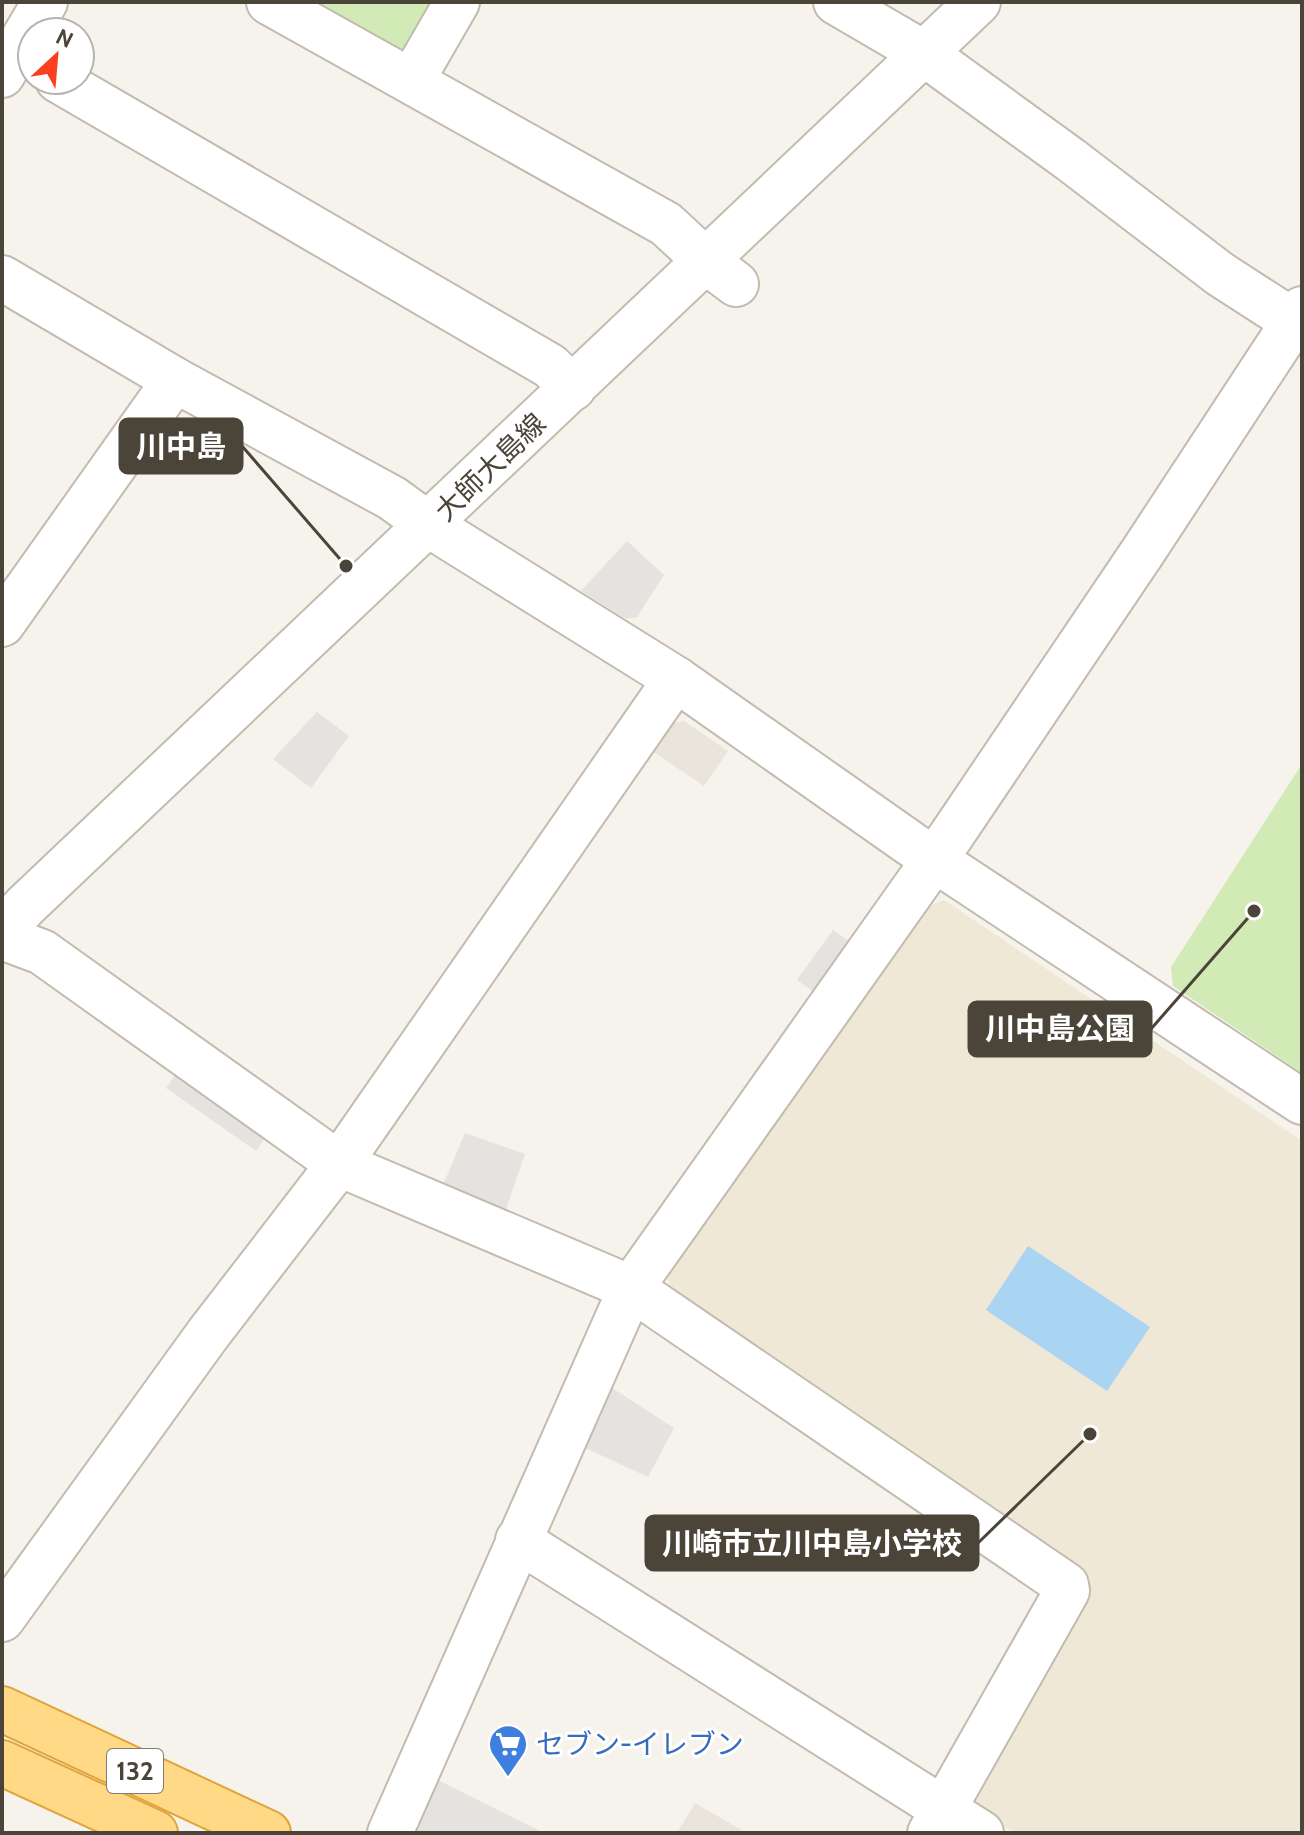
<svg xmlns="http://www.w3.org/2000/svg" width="1304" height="1835" font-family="Cabin,'Noto Sans JP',sans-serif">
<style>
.residential{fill:#eae5da}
.education{fill:#efe8d6}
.green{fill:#d2eab5}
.parking{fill:#e5e3e0}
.water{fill:#a9d4f2}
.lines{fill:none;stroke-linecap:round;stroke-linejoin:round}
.minor-casing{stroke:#c2bbae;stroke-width:48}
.tertiary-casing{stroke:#c2bbae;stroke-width:48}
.trunk-casing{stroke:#e0a43c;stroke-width:48}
.minor{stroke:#fff;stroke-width:44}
.tertiary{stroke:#fff;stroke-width:44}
.trunk{stroke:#ffd985;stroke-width:44}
.labels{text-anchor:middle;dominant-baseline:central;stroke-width:6;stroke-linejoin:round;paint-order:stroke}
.shield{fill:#fff;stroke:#817c74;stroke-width:2}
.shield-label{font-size:26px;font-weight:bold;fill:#4b4439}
.street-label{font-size:28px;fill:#4b4439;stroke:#fff}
.shop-label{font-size:28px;fill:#366cbe;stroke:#fff;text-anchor:start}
.leader{fill:none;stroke:#4b4439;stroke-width:3}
.callout-dot{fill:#4b4439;stroke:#fff;stroke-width:3}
.callout{fill:#4b4439;stroke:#4b4439;stroke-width:3}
.callout-label{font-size:30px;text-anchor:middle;font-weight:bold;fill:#fff}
</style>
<rect width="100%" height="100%" fill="#f6f3ec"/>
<!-- residential -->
<g class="residential">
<path d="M684,721l44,30 -24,35 -52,-35 18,-27z"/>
<path d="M695,1803l52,30h-70z"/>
</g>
<!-- education -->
<path class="education" d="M944,900l358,241v692h-287l-36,-20 -9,-22 118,-207 -418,-299 -5,-14 259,-363z"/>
<!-- green -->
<g class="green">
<path d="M306,2h133l-28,49 -16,2z"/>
<path d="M1302,764v309l-129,-87 -2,-19z"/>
</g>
<!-- parking -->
<g class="parking">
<path d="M627,541l37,34 -27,42 -11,2 -45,-28z"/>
<path d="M317,712l32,24 -38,52 -38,-29z"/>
<path d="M833,930l23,16 -37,50 -22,-16z"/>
<path d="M181,1067l89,64 -14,20 -90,-63z"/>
<path d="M465,1133l60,21 -19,55 -63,-24z"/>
<path d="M609,1386l65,42 -26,49 -67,-31z"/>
<path d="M436,1779l108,54h-133z"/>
</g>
<!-- water -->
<path class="water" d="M1028,1246l122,81 -43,64 -121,-81z"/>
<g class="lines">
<!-- minor casing -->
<g class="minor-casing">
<g id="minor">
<path d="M269,2l397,222 41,38 29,22"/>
<path d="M836,2l89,52 146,106 149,114 82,53"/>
<path d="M2,75l43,-73"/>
<path d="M58,80l480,279 12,7 23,22"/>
<path d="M412,80l45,-78"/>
<path d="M2,278l173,102 217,118 37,27 247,154 235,165 391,258"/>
<path d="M2,624l173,-244"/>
<path d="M2,937l40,15 297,212 292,124 435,297 1,6 -137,242"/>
<path d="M518,1540l463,293"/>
<path d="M2,1619l206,-285 131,-170 337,-485"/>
<path d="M390,1833l241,-545 320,-452 191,-283 160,-244"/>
</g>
</g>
<!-- tertiary casing -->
<g class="tertiary-casing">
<path id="tertiary" d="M2,931l23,-25 953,-904"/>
</g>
<!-- trunk casing -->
<g class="trunk-casing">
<g id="trunk">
<path d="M2,1709l266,124"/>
<path d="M2,1763l153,70"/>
</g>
</g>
<!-- minor -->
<use href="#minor" class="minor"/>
<!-- tertiary -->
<use href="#tertiary" class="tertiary"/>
<!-- trunk -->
<use href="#trunk" class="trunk"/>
</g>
<!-- icons -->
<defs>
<g id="supermarket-pin" transform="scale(2)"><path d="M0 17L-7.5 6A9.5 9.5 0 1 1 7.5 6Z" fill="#3f7fe0" stroke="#fff"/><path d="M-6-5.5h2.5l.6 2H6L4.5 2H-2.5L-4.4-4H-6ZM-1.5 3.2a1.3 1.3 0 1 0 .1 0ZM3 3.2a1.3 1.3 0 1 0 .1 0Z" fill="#fff"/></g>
</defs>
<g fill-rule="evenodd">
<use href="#supermarket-pin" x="508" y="1744"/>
</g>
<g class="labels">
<!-- shield labels -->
<rect class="shield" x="107" y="1749" width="56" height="44" rx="6"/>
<g class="shield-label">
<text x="135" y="1771">132</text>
</g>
<!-- street labels -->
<g class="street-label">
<text transform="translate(490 467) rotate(-44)">大師大島線</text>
</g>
<!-- shop labels -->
<g class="shop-label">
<text x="536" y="1744">セブン-イレブン</text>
</g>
</g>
<!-- callouts -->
<path class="leader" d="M346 566L242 446M1254 911L1151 1029M1090 1434L978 1543"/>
<g class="callout-dot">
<circle cx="346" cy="566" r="8"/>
<circle cx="1254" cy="911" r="8"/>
<circle cx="1090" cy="1434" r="8"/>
</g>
<g class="callout">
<rect x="120" y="419" width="122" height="54" rx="8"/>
<rect x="969" y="1002" width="182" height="54" rx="8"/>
<rect x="646" y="1516" width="332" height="54" rx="8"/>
</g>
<g class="callout-label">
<text x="181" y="457">川中島</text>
<text x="1060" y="1039">川中島公園</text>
<text x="812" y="1554">川崎市立川中島小学校</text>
</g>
<!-- border -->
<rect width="1304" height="1835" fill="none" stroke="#4b4439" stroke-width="8"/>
<!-- north arrow -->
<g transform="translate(56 56) rotate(26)"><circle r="38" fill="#ffffff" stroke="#b7b4b0" stroke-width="2"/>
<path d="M0-6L14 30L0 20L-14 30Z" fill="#fc3f1d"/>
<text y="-12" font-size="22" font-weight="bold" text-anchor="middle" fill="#4b4439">N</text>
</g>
</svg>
